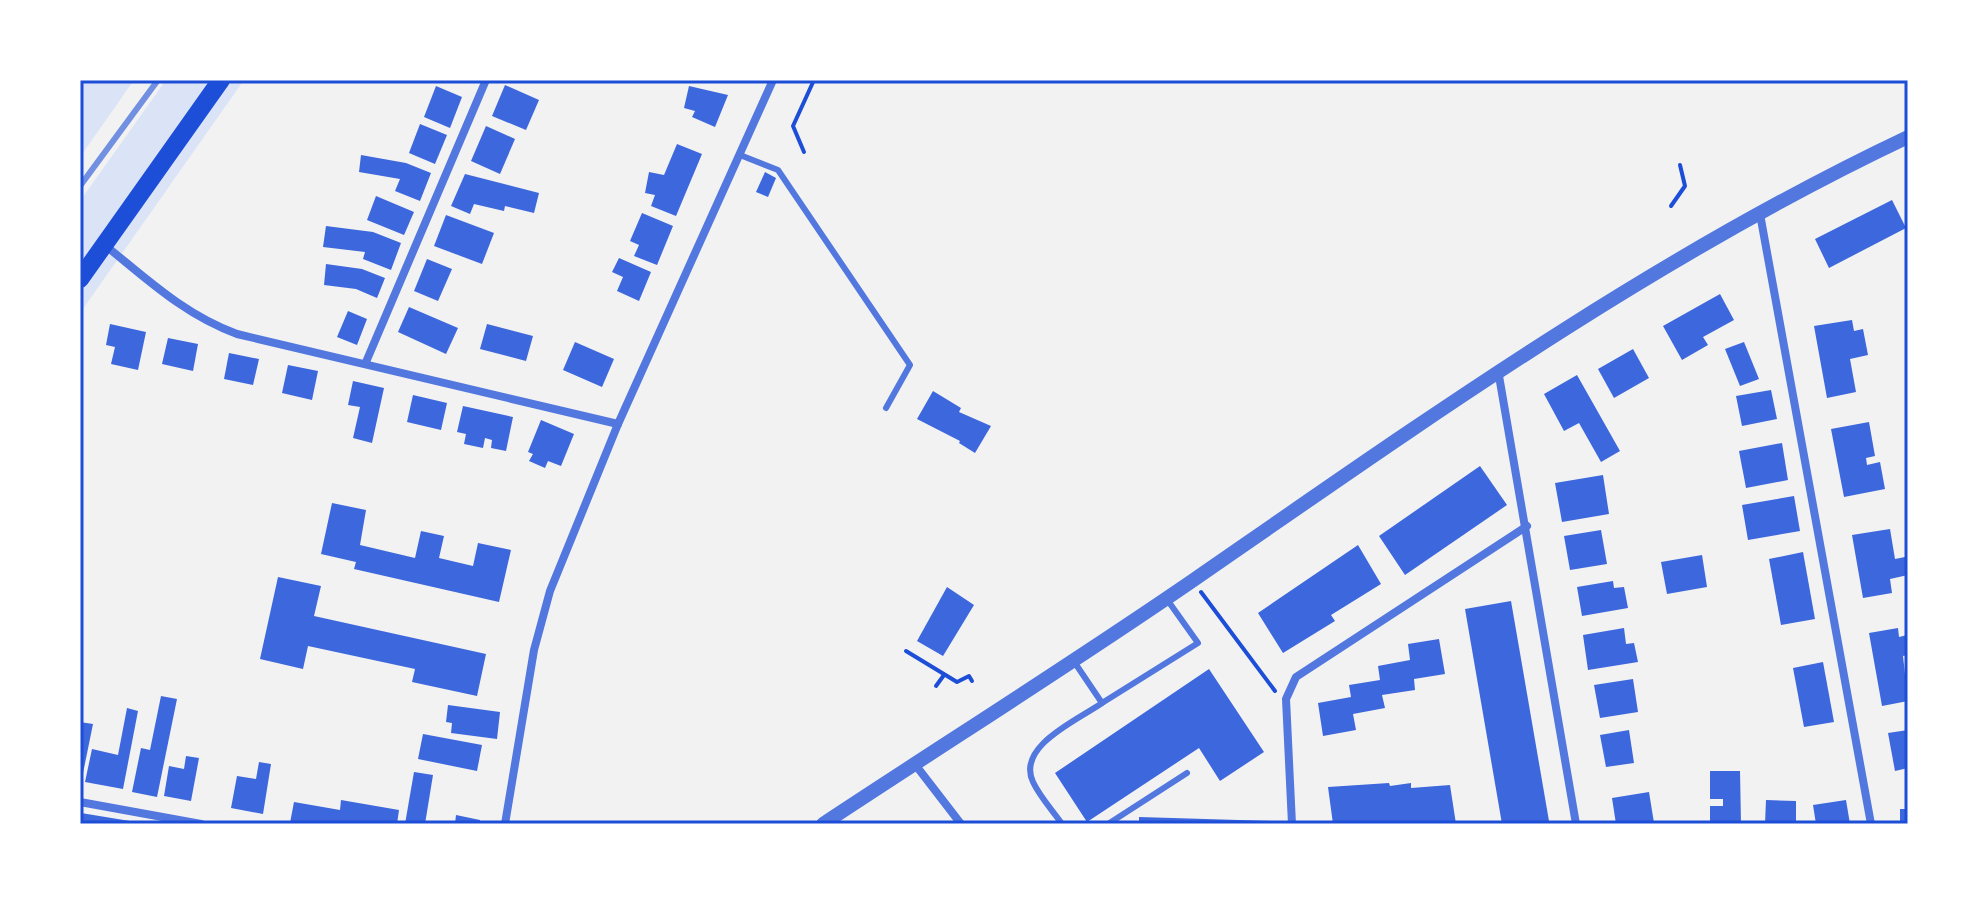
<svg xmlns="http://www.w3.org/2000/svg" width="1988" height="904" font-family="'Fira Sans Condensed',sans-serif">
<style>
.green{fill:#dbe4f7}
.building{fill:#3d67dc}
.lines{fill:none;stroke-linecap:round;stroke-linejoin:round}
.path{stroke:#1d4ed8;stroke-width:4}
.service{stroke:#5277de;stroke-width:6}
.minor{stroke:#5277de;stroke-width:8}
.tertiary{stroke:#5277de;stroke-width:14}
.primary{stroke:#1d4ed8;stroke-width:18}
.rail{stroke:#7290e2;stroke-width:6}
.neatline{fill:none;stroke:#1d4ed8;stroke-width:3}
</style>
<rect width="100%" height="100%" fill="#f2f2f2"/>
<!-- green -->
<g class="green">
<path d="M80,80h54l-54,77z"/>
<path d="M166,80h78l-164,233v-112z"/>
</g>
<!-- building -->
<g class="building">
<path d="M505,85l34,15 -13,30 -34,-14z"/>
<path d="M436,86l26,11 -12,31 -26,-11z"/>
<path d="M689,86l39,9 -13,32 -23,-10 3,-6 -11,-3z"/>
<path d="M420,124l27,11 -12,29 -26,-11z"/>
<path d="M486,126l29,13 -15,35 -29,-13z"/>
<path d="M677,144l25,10 -26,62 -25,-10 4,-11 -10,-2 4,-21 15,3z"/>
<path d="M361,155l45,8 25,10 -11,28 -25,-10 5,-12 -41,-7z"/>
<path d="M765,172l11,6 -8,19 -12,-5z"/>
<path d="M465,174l74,19 -5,20 -29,-7 -1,5 -30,-7 -4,10 -19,-8z"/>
<path d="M376,196l38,16 -10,23 -37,-15z"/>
<path d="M1892,200l14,28 -77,40 -14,-29z"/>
<path d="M642,213l31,13 -16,39 -23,-9 5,-11 -9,-4z"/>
<path d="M446,215l48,18 -12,31 -48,-18z"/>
<path d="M326,226l47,6 28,11 -10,27 -28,-11 2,-7 -42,-5z"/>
<path d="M619,258l32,14 -12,29 -22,-10 6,-14 -11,-5z"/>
<path d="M427,259l25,10 -14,32 -24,-10z"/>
<path d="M326,264l36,5 23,9 -8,20 -21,-9 -32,-4z"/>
<path d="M1720,294l14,26 -31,17 5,8 -26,15 -19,-34z"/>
<path d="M409,307l49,21 -12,26 -48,-22z"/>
<path d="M348,311l19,8 -10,26 -20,-8z"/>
<path d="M1852,320l2,11 9,-2 5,26 -18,4 6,33 -29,6 -13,-72z"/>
<path d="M110,324l36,8 -8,38 -27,-6 4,-17 -9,-2z"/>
<path d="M487,324l46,12 -7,25 -46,-12z"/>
<path d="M168,338l30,6 -5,27 -31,-7z"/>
<path d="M575,342l39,17 -12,28 -39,-17z"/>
<path d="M1744,342l15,37 -19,7 -15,-37z"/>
<path d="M1633,349l16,29 -35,20 -16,-29z"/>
<path d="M229,353l30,6 -6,26 -29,-6z"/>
<path d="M288,365l30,6 -6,29 -30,-7z"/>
<path d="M1577,375l43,76 -19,11 -22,-39 -15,8 -20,-37z"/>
<path d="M353,381l31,7 -12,55 -19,-5 7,-31 -12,-2z"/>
<path d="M1771,390l6,29 -35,7 -6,-30z"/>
<path d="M933,391l28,17 -2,4 32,14 -16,27 -16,-10 1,-2 -43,-22z"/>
<path d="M413,395l34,8 -6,27 -34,-8z"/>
<path d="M463,406l50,11 -7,34 -15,-3 1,-8 -7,-2 -2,10 -19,-4 2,-10 -9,-2z"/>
<path d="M541,420l33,14 -13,32 -13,-5 -3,7 -16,-7 4,-7 -5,-2z"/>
<path d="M1869,422l6,34 -9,2 1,7 13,-3 5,27 -41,8 -13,-68z"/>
<path d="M1782,443l6,37 -42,8 -7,-37z"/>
<path d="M1480,466l27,39 -102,70 -26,-39z"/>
<path d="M1603,475l6,39 -47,8 -7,-39z"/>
<path d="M1794,496l6,35 -52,9 -6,-35z"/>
<path d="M332,503l34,7 -6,35 55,13 6,-27 23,5 -5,22 34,8 5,-23 33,7 -12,52 -145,-33 2,-7 -35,-8z"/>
<path d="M1890,529l5,30 10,-2 3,18 -18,4 2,14 -29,5 -11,-63z"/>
<path d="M1601,530l6,34 -37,6 -6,-34z"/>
<path d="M1358,545l23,39 -50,31 4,6 -52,32 -25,-40z"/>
<path d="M1803,552l12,67 -34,6 -12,-66z"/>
<path d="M1702,555l5,32 -40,7 -6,-32z"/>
<path d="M278,577l43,9 -7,30 172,38 -9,42 -65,-14 3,-13 -107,-23 -5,23 -43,-10z"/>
<path d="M1613,581l1,7 10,-1 4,21 -46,8 -5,-29z"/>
<path d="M947,587l27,18 -31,51 -26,-15z"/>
<path d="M1511,601l38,220 -15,3h-32l-37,-215z"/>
<path d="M1624,628l2,16 8,-1 4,19 -50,8 -5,-35z"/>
<path d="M1898,628l1,9 8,-2 1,5v15l-5,1 5,45 -26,5 -13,-73z"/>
<path d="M1439,639l6,35 -31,5 1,11 -33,5 3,13 -32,6 3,16 -33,6 -5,-33 33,-6 -2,-12 31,-5 -2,-14 32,-6 -2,-16z"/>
<path d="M1823,662l11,60 -30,5 -11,-59z"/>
<path d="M1209,669l55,83 -44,29 -21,-33 -112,74 -32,-49z"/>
<path d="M1633,679l5,33 -38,6 -6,-33z"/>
<path d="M161,696l16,3 -20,98 -25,-5 9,-44 9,2z"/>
<path d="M448,705l52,7 -3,27 -46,-6 1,-10 -6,-1z"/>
<path d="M127,708l11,3 -15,78 -38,-7 7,-33 26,6z"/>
<path d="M80,722l13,2 -12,59 -1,-1z"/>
<path d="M1629,730l5,33 -28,4 -6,-32z"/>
<path d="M1908,730v38l-13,3 -7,-38z"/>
<path d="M423,734l59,11 -5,26 -59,-12z"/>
<path d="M186,756l13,2 -8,43 -27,-5 5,-30 15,3z"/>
<path d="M259,762l12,2 -8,50 -32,-6 6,-32 19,3z"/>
<path d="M1710,771h30l1,53h-31v-18h13v-7h-13z"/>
<path d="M414,772l19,3 -8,49h-20z"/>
<path d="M1389,783l1,3 21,-3v5l39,-3 6,39h-123l-5,-37z"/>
<path d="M1649,792l5,31 -38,1 -4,-26z"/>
<path d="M341,800l58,10 -2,14 -107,-1 4,-21 46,8z"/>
<path d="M1766,800l30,1v23h-31z"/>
<path d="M1846,800l4,24h-34l-3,-19z"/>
<rect x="1900" y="809" width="8" height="15"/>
<path d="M81,813l55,9v2h-56z"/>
<path d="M456,815l24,5v4h-25z"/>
<path d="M1139,817l135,4v3h-135z"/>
</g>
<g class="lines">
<!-- path -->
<g class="path">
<path d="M804,152l-11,-26 21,-46"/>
<path d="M1671,206l14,-20 -5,-21"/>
<path d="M1201,592l74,99"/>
<path d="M906,651l51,31 12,-6 3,5"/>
<path d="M936,686l8,-11"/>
</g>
<!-- service -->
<g class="service">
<path d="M740,155l38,15 132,195 -24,43"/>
<path d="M1075,663l27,40 96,-60 -32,-45"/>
<path d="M1062,824c-9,-13 -22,-27 -29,-42 -17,-36 45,-62 69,-79"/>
<path d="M1108,824l79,-51"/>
</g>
<!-- minor -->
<g class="minor">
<path d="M1760,214l111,610"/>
<path d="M106,246c42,34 79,69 131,88l381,90"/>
<path d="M366,362l120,-282"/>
<path d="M1498,370l78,454"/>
<path d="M914,763l47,61"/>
<path d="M80,802l121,22"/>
<path d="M505,824l29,-174 16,-59 68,-167 155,-344"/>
<path d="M1292,824l-6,-125 10,-22 231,-151"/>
</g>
<!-- tertiary -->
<path class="tertiary" d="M823,824c124,-82 250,-161 372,-245 230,-159 459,-322 713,-442"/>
<!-- primary -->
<path class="primary" d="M80,279l141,-199"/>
<!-- rail -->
<path class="rail" d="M80,186l78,-106"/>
</g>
<!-- border -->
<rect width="1988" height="904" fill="none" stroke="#ffffff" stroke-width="164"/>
<rect x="82" y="82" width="1824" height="740" class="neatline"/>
</svg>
